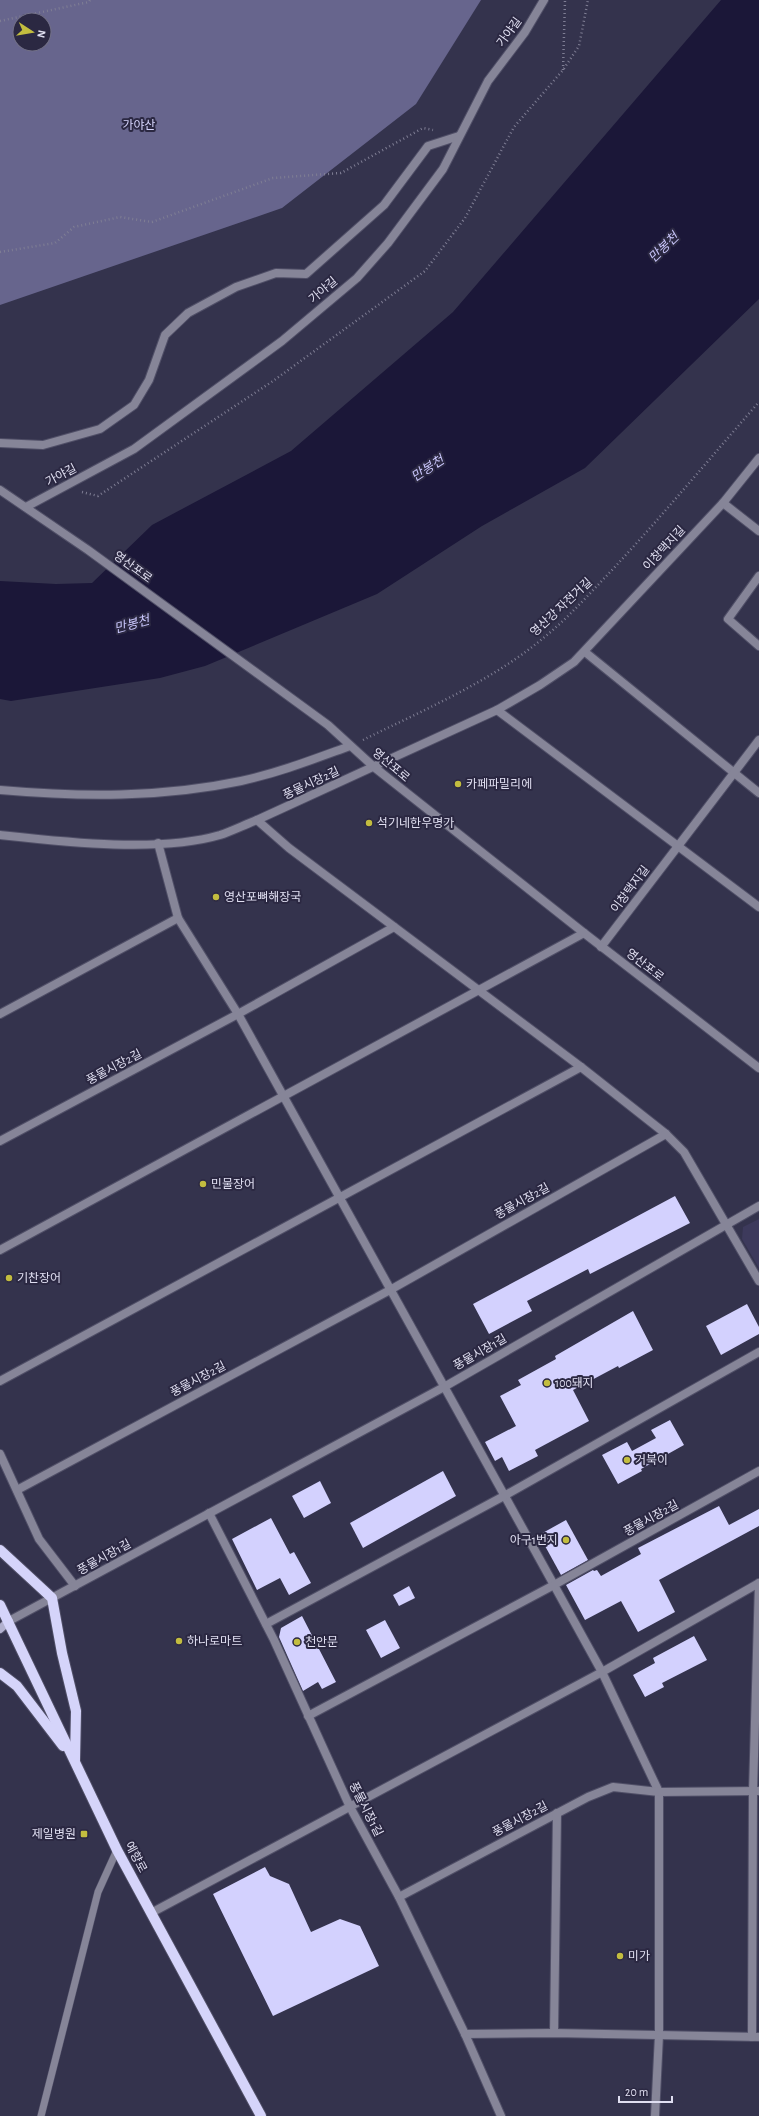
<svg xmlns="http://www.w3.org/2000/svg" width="759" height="2116" font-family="'Alegreya Sans','Noto Sans KR',sans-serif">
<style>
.built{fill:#3d3a5c}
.forest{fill:#67658d;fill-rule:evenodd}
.water{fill:#1b1738}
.building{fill:#d3d1fe}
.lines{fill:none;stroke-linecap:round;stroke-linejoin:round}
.service-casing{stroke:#504f67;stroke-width:8}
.minor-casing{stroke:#504f67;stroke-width:10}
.tertiary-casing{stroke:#504f67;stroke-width:10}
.secondary-casing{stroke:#504f67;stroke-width:10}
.primary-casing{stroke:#504f67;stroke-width:12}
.path{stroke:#7f7e94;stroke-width:2.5;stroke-dasharray:1 3;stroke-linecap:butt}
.service{stroke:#868598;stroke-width:7}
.minor{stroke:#868598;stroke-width:8}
.tertiary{stroke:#868598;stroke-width:8}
.secondary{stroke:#b2b1cf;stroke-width:8}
.primary{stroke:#d5d4fa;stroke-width:10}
.poi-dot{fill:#c3bd3f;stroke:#2b2842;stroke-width:1.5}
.labels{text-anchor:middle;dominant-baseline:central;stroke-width:4;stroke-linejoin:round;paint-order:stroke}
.street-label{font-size:12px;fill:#e0dff1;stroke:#2b2842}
.park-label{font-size:12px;fill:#d6d5fd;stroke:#2b2842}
.poi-label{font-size:12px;fill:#e0dff1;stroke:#2b2842;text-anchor:start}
.water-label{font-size:13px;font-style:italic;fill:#c8c5fa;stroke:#2b2842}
</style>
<rect width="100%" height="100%" fill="#34334d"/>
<!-- built -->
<path class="built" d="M759,1219v49l-17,-29 1,-12z"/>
<!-- forest -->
<path class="forest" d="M0,0h481l-65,104 -134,104 -282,97zM20,20h24v24h-24z"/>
<!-- water -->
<path class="water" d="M721,0h38v299l-174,169 -103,58 -105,68 -172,72 -45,12 -149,23 -11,-2v-118l56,3 36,-1 60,-58 139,-74 162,-139z"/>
<!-- building -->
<g class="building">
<path d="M675,1196l15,27 -100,51 -2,-5 -61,32 5,10 -43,23 -16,-30z"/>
<path d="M747,1304l12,23v7l-38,21 -15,-29z"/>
<path d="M633,1311l20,39 -34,18 -1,-2 -45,24 16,31 -54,29 3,6 -29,15 -7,-14 -7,4 -10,-19 31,-16 -16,-30 21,-11 -3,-5 38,-21 -1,-3z"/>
<path d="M670,1420l14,25 -43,24 1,2 -24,13 -16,-29 25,-13 5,9 24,-13 -5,-8z"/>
<path d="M443,1471l13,25 -93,52 -13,-25z"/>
<path d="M320,1481l11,22 -27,15 -12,-22z"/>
<path d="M719,1506l10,19 30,-16v17l-100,54 16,32 -37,20 -17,-31 -36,19 -19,-35 27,-15 1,1 3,-1 4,6 40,-22 -3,-6z"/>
<path d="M271,1518l19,36 4,-2 17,31 -22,12 -9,-17 -23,12 -25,-51z"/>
<path d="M566,1520l22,40 -27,15 -22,-40z"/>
<path d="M409,1586l6,12 -16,8 -6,-11z"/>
<path d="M302,1616l34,66 -14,7 -4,-7 -15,9 -24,-54 2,-9z"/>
<path d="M385,1620l15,28 -19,10 -15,-28z"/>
<path d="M694,1636l13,24 -45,23 2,4 -19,10 -12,-22 22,-12 -2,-5z"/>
<path d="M265,1867l5,9 19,8 22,48 29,-13 20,7 19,40 -106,50 -60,-122z"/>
</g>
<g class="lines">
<!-- service casing -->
<g class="service-casing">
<path id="service" d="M41,2116l57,-224 19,-42"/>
</g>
<!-- minor casing -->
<g class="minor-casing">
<g id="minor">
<path d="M0,443l43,2 57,-16 34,-24 15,-25 16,-45 23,-22 48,-26 40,-14 30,1 78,-69 44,-59 31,-10"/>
<path d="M723,503l36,28"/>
<path d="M759,576l-31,43 31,27"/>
<path d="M585,652l174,141"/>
<path d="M497,710l262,197"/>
<path d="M0,790c81,7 161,8 241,-9 37,-8 73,-22 109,-35"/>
<path d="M257,820l240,-110 43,-25 34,-23 149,-159 36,-45"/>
<path d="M0,835c64,7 159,18 220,0 12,-4 24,-10 37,-15l32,28 292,219 85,67 18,18 75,129"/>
<path d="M158,843l20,75 60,96 316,571 48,87 57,120v243l-4,81"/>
<path d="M601,947l158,-207"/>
<path d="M0,1014l178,-96"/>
<path d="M0,1141l238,-127 156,-87"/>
<path d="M0,1250l584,-317"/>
<path d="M0,1381l581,-314"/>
<path d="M0,1454l39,85 36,47"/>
<path d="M17,1490l373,-200 276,-156"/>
<path d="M209,1513l65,127 76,167 49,90 66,137 36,82"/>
<path d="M9,1621l435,-234 315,-181"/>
<path d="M266,1624l238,-128 255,-144"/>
<path d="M308,1716l246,-131 205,-114"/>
<path d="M399,1897l189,-100 25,-10 46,5 100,-1"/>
<path d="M151,1913l451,-241 157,-89"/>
<path d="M554,2033l3,-220"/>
<path d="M465,2034l89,-1 205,4"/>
<path d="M752,2037l1,-246 6,-208"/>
</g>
</g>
<!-- tertiary casing -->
<g class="tertiary-casing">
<g id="tertiary">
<path d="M0,490l88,60 240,175 46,42 210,166 175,135"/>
<path d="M26,507l108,-58 148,-108 75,-63 31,-35 55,-74 45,-88 37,-49 19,-32"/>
</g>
</g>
<!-- secondary casing -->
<g class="secondary-casing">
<path id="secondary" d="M0,1629l9,-8"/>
</g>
<!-- primary casing -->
<g class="primary-casing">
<g id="primary">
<path d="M0,1550l52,48 10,55 14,58 -1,49"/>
<path d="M0,1605l117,245 144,266"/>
<path d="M0,1673l17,13 46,60"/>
</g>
</g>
<!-- path -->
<g class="path">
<path d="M0,21l89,-19 1,-2"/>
<path d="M563,70l2,-70"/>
<path d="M0,252l55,-9 19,-16 46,-10 32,5 121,-44 68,-5 82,-45 10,2"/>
<path d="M82,492l16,4 175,-115 152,-110 40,-53 49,-91 49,-57 16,-24 9,-46"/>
<path d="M363,740c62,-31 130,-59 184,-105 24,-20 45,-44 66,-66 50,-54 97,-111 146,-167"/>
</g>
<!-- service -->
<use href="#service" class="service"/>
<!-- minor -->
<use href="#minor" class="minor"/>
<!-- tertiary -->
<use href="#tertiary" class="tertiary"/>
<!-- secondary -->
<use href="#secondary" class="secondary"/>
<!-- primary -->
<use href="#primary" class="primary"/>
</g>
<!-- markers -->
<g class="poi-dot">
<circle cx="458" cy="784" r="4"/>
<circle cx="369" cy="823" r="4"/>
<circle cx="216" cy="897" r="4"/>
<circle cx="203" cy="1184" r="4"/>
<circle cx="9" cy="1278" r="4"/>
<circle cx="547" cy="1383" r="4"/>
<circle cx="627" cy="1460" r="4"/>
<circle cx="566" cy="1540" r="4"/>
<circle cx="179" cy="1641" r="4"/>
<circle cx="297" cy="1642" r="4"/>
<rect x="80" y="1830" width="8" height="8" rx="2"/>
<circle cx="620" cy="1956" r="4"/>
</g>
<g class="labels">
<!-- street labels -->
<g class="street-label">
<text transform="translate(509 32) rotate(-54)">가야길</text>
<text transform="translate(323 290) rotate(-40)">가야길</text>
<text transform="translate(61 475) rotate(-28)">가야길</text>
<text transform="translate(664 548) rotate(-47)">이창택지길</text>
<text transform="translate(133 567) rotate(36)">영산포로</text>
<text transform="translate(561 607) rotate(-43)">영산강 자전거길</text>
<text transform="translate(391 765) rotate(40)">영산포로</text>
<text transform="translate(311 783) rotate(-25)">풍물시장2길</text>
<text transform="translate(630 889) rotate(-53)">이창택지길</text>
<text transform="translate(645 965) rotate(38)">영산포로</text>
<text transform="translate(114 1067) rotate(-28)">풍물시장2길</text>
<text transform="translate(522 1201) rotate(-29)">풍물시장2길</text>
<text transform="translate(480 1352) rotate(-30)">풍물시장1길</text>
<text transform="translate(198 1379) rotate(-28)">풍물시장2길</text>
<text transform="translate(651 1518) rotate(-29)">풍물시장2길</text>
<text transform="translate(104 1557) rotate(-29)">풍물시장1길</text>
<text transform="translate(366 1809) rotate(63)">풍물시장1길</text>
<text transform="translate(520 1819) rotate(-28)">풍물시장2길</text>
<text transform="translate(136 1857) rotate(62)">예향로</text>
</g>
<!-- park labels -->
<g class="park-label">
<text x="139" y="125">가야산</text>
</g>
<!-- poi labels -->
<g class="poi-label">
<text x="466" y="784">카페파밀리에</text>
<text x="377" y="823">석기네한우명가</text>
<text x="224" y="897">영산포뼈해장국</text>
<text x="211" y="1184">민물장어</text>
<text x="17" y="1278">기찬장어</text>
<text x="555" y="1383">100돼지</text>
<text x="635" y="1460">거북이</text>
<text x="558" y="1540" text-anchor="end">아구1번지</text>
<text x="187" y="1641">하나로마트</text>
<text x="305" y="1642">천안문</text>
<text x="76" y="1834" text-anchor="end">제일병원</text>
<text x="628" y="1956">미가</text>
</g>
<!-- water labels -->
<g class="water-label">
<text transform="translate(664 248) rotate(-44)">만봉천</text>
<text transform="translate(428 469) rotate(-33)">만봉천</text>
<text transform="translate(132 625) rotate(-15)">만봉천</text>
</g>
</g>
<!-- north arrow -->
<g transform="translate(32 32) rotate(102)"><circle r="19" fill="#2b2842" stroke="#737188"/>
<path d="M0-3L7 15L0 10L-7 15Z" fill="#c3bd3f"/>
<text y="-6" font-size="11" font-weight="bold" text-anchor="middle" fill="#e0dff1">N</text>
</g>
<!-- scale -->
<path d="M619 2096v6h53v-6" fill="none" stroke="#e0dff1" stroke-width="2"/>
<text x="625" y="2096" font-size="12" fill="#e0dff1" stroke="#2b2842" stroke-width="3" paint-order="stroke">20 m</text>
</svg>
